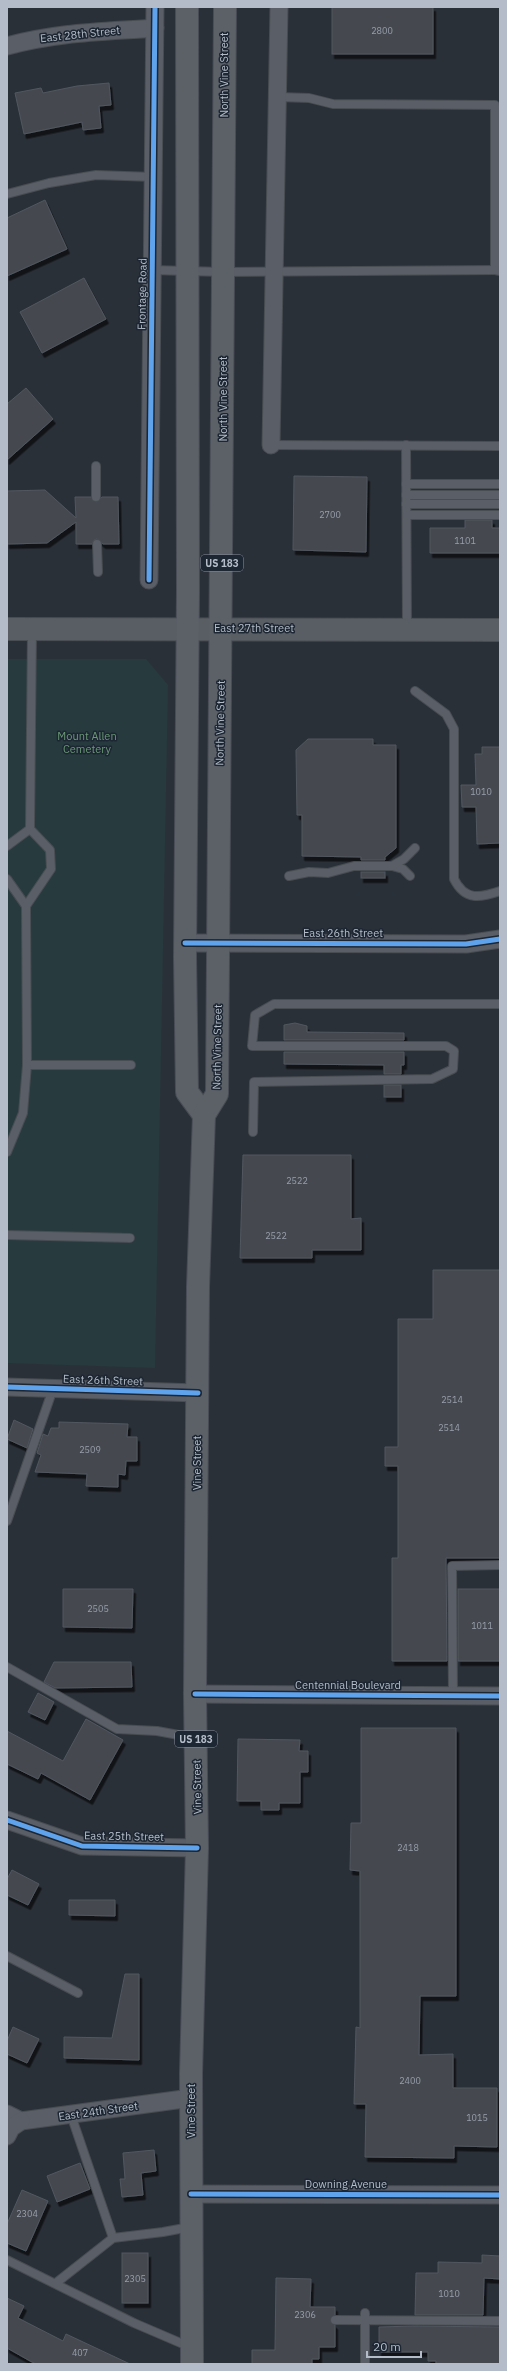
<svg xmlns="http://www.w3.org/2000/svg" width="507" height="2371" font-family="'IBM Plex Sans',sans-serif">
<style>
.green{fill:#273a3e}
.building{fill:#444950;stroke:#52575f;filter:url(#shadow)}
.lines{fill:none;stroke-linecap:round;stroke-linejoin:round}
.service-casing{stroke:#484c53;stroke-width:10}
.minor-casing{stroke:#484c53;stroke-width:19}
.secondary-casing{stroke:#484c53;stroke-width:24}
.primary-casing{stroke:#484c55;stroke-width:24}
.service{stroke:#5a5e66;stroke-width:8}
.minor{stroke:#5a5e66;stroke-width:17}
.secondary{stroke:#595d64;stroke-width:22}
.primary{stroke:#5c6168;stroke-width:22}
.cycleway-casing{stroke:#1d2633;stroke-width:8}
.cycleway{stroke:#60a3ed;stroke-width:5}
.labels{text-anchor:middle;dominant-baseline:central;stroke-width:3;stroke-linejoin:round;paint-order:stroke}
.number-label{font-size:9px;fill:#989fab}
.shield{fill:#1d2633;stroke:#878f9c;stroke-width:1}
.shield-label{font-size:10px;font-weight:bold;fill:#b4bcc9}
.street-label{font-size:11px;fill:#b4bcc9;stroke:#1d2633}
.park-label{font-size:11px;fill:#6b9a76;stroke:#1d2633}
</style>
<defs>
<filter id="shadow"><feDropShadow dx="2.5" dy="4.5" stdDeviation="0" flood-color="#0009"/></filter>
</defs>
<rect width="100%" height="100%" fill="#2a3038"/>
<!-- green -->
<path class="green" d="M7,659h139l22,26 -13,683 -148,-5z"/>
<!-- building -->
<g class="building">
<rect x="332" y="7" width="101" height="47"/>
<path d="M109,83l2,22 -12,1 2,22 -18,2 -1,-8 -58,12 -9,-41 26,-5 2,5 34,-7z"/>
<path d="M45,200l22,49 -60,27v-58z"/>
<path d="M84,278l22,41 -64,34 -22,-41z"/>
<path d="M26,388l27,31 -46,41v-56z"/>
<path d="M294,476l73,1 -1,75 -73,-2z"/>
<path d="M45,490l31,28 -1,-21h16l5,5 6,-5h16l1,47h-16l-6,-5 -3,1 -2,4h-16v-22l-29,21 -40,1v-53z"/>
<path d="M465,520h27v8h8v25h-70v-25h35z"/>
<path d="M308,739h65v6h23v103l-11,9v3h-24v-3l-59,-1v-41h-5l-1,-65z"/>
<path d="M482,747h18v96l-23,1 -1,-37h-14l-1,-22h15l-1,-31h7z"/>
<rect x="361" y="872" width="24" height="6"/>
<path d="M295,1023l12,3v6l97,1v7h-120v-15z"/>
<path d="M284,1052h120v13h-3v9h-17v-9l-100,-1z"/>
<rect x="384" y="1085" width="17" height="12"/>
<path d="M243,1155h108v64l10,-1v32h-49v8h-72z"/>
<path d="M433,1270h67v288h-54l1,103h-55v-103h6v-92h-13v-19h13v-128h35z"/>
<path d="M14,1420l19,9 -6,19 -20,-9z"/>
<path d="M59,1422l69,2 -1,13h10v24h-11l-1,14 -7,-1v13l-32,-1 1,-12 -52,-2 6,-17 -4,-2 6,-19 5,2 3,-8h8z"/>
<path d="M63,1589h70l-1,39 -69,-1z"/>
<rect x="458" y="1589" width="42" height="72"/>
<path d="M54,1662h77l1,25 -77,1 -11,-6z"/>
<path d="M38,1693l16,9 -9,18 -17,-8z"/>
<path d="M86,1719l37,21 -33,60 -49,-27 -3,6 -31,-15v-33l56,30z"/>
<path d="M361,1728h95v268h-36l-1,59 34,-1v34h44v59l-43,-1v12l-89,-1 1,-53h-12l2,-77 4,1v-157l-10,-1 1,-47h10z"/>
<path d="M238,1739l62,1 -1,11h9v21h-8v31h-21v7h-18v-9h-24z"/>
<path d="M12,1870l27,14 -11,21 -21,-10v-16z"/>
<path d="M69,1900h46v16l-46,-1z"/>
<path d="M125,1974h14v86l-75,-2v-21l48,1z"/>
<path d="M13,2027l26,12 -12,24 -20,-9v-13z"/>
<path d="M154,2150l2,21 -15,2 2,22 -21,2 -2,-18h5l-2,-26z"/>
<path d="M80,2163l10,26 -33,13 -10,-26z"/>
<path d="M22,2190l26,11 -22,50 -19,-8v-19z"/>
<rect x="122" y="2253" width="26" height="50"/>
<path d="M482,2255l18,1v23l-16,-1 -1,37h-68l1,-42h22v-11l44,1z"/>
<path d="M276,2278l35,1 -1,28h25v8l-5,5 5,5v22h-16v12h-7v5h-60v-14h23z"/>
<path d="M7,2298l17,8 -6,12 45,23 3,-7 64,30h-94l-6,-3 -23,-13z"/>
<path d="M414,2326l86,1v37h-64v-3h-8v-9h-49v-25z"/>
</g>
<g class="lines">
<!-- service casing -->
<g class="service-casing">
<g id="service">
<path d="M278,97l31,1 24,6 162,1v165l5,1"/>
<path d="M7,194l42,-11 47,-8 58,2"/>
<path d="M152,270l71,2 272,-2"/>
<path d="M271,445l229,1"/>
<path d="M406,445l1,183"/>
<path d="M96,466v31"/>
<path d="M406,484h94"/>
<path d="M406,495h94"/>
<path d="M406,504h94"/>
<path d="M407,515h93"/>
<path d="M97,544l1,28"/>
<path d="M415,691l31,23 8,15v150c11,22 26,19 46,12"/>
<path d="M7,846l23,-17"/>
<path d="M392,866l11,3 7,7"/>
<path d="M289,876l20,-4 19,1 26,-7h38l12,-7 11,-11"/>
<path d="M7,879l19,27"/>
<path d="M27,1065h104"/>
<path d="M253,1132l1,-50 178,-3 21,-10 1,-18 -8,-5h-194l3,-31 19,-11h226"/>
<path d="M7,1152l16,-39 4,-48 -1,-159 25,-37 -1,-19 -20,-21 2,-200"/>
<path d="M7,1235l123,3"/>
<path d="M7,1521l46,-132"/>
<path d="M7,1667l110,62 40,2 38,7"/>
<path d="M453,1696l-1,-130 48,-1"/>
<path d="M7,1956l71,37"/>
<path d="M71,2115l42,123"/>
<path d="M7,2260l127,63 56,24"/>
<path d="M56,2283l57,-45 50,-6 27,-5"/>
<path d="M335,2320l165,1"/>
<path d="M365,2364v-51"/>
</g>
</g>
<!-- minor casing -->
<g class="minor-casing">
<g id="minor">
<path d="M7,46c52,-14 95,-14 148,-18"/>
<path d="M271,445l8,-438"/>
<path d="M149,580l6,-573"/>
<path d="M185,943l281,1 34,-5"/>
<path d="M7,1387l191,6"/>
<path d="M195,1694l305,2"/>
<path d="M7,1820l75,26 115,2"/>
<path d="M7,2114l14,7 170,-23"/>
<path d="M7,2136l4,-8 10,-7"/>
<path d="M191,2194l309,1"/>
</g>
</g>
<!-- secondary casing -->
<g class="secondary-casing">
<path id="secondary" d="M7,629l493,1"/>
</g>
<!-- primary casing -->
<g class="primary-casing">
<g id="primary">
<path d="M187,7l1,583 -3,367 2,135 17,23"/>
<path d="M204,1115l13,-21 8,-1087"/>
<path d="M192,2364l-1,-290 6,-226 -2,-154 3,-407 6,-172"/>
</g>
</g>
<!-- service -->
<use href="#service" class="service"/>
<!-- minor -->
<use href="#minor" class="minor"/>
<!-- secondary -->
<use href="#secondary" class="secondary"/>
<!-- primary -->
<use href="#primary" class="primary"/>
<!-- cycleway casing -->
<g class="cycleway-casing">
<g id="cycleway">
<path d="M149,580l6,-573"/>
<path d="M185,943l281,1 34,-5"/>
<path d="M7,1387l191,6"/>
<path d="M195,1694l305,2"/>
<path d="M7,1820l75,26 115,2"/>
<path d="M191,2194l309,1"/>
</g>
</g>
<!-- cycleway -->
<use href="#cycleway" class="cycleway"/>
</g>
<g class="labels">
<!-- number labels -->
<g class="number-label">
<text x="382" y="30">2800</text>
<text x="330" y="514">2700</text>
<text x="465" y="540">1101</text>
<text x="481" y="791">1010</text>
<text x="297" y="1180">2522</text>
<text x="276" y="1235">2522</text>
<text x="452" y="1399">2514</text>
<text x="449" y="1427">2514</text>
<text x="90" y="1449">2509</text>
<text x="98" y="1608">2505</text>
<text x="482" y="1625">1011</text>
<text x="408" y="1847">2418</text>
<text x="410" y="2080">2400</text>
<text x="477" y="2117">1015</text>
<text x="27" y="2213">2304</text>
<text x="135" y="2278">2305</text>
<text x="449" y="2293">1010</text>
<text x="305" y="2314">2306</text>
<text x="80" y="2352">407</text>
</g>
<!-- shield labels -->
<g class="shield">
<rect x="201" y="555" width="42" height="16" rx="3"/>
<rect x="175" y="1731" width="42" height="16" rx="3"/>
</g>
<g class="shield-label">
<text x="222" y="563">US 183</text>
<text x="196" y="1739">US 183</text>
</g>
<!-- street labels -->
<g class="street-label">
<text transform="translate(80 34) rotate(-6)">East 28th Street</text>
<text transform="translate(224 75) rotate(-90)">North Vine Street</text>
<text transform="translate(142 294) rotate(-89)">Frontage Road</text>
<text transform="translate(223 399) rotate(-90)">North Vine Street</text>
<text x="254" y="628">East 27th Street</text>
<text transform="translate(220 723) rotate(-89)">North Vine Street</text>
<text x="343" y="933">East 26th Street</text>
<text transform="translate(217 1047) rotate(-89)">North Vine Street</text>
<text transform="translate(103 1380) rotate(2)">East 26th Street</text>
<text transform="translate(197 1463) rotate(-90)">Vine Street</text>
<text x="348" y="1685">Centennial Boulevard</text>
<text transform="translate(197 1787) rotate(-91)">Vine Street</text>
<text transform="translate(124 1836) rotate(1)">East 25th Street</text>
<text transform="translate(98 2111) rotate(-8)">East 24th Street</text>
<text transform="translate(191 2111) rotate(-90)">Vine Street</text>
<text x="346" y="2184">Downing Avenue</text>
</g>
<!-- park labels -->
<g class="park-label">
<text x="87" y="736">Mount Allen<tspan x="87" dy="13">Cemetery</tspan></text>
</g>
</g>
<!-- border -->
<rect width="507" height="2371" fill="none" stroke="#b4bcc9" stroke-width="16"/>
<!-- scale -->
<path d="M367 2351v6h54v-6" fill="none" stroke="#b4bcc9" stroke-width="2"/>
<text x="373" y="2351" font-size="12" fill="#b4bcc9" stroke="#1d2633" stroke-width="3" paint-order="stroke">20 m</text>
</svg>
